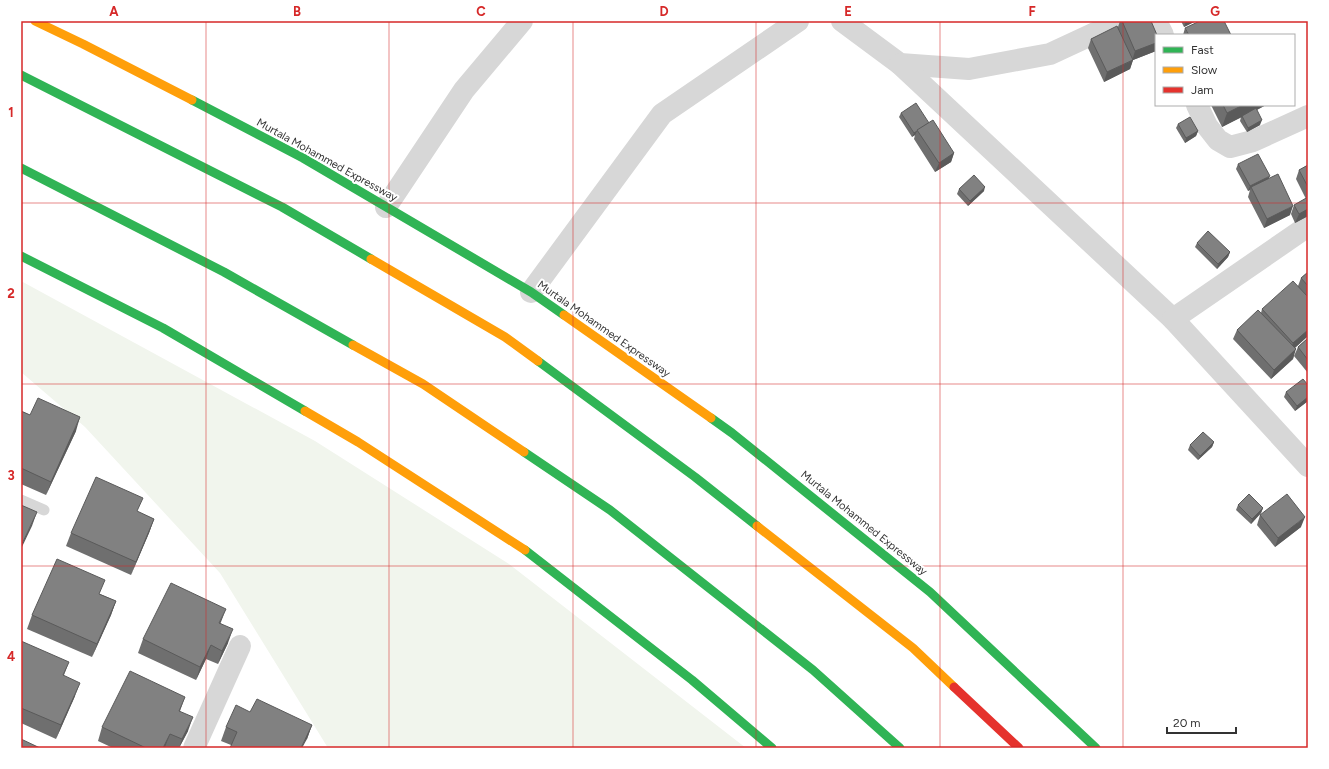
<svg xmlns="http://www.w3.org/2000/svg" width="1329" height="769" font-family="Figtree,sans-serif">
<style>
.green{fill:#f1f5ed}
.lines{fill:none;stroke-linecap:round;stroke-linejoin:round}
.lane{stroke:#d7d7d7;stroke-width:11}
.street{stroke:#d7d7d7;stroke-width:22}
.fast{stroke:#30b455;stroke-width:9}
.slow{stroke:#ff9f0a;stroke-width:9}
.jam{stroke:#e5322d;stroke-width:9}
.wall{fill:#6f6f6f}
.shaded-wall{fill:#5a5a5a}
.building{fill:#818181;stroke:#5a5a5a}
.grid{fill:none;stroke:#d62828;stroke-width:1;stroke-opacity:0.55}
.labels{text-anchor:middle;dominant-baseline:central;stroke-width:4;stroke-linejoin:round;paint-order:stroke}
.street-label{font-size:11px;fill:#333;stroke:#fff}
.neatline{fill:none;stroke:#d62828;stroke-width:1.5}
.grid-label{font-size:13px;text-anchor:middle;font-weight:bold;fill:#d62828}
</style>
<rect width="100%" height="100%" fill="#fff"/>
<!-- green -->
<path class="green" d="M21,281l294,160 194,123 237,184h-418l-108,-175 -135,-146 -64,-55z"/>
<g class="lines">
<!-- lane -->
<path class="lane" d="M21,500l23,10"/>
<!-- street -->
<g class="street">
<path d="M842,21l58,43 69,5 81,-15 71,-33"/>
<path d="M1156,21l7,14"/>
<path d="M900,64l273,255 135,147"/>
<path d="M1197,105l10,21 11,14 12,7 23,-6 55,-25"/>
<path d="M386,207l78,-117 58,-69"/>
<path d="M531,292l131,-178 136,-93"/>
<path d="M1173,319l135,-93"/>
<path d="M194,748l46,-102"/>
</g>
<!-- fast -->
<g class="fast">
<path d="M21,75l261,132 89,52"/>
<path d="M192,100l111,58 228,134 33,23"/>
<path d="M21,168l203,104 129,73"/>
<path d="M21,256l142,72 142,83"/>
<path d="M538,361l157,116 62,49"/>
<path d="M711,418l21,15 198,159 166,156"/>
<path d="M524,452l86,58 203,160 87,78"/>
<path d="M525,550l167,130 80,68"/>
</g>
<!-- slow -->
<g class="slow">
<path d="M35,21l48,23 109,56"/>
<path d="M371,259l134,78 33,24"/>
<path d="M564,315l147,103"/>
<path d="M353,345l70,39 101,68"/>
<path d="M305,411l53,31 167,108"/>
<path d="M757,526l156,122 41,39"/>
</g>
<!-- jam -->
<path class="jam" d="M954,687l65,61"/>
</g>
<!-- wall -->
<g class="wall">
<path d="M1120,21h31l5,14v16l-23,9 -3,9 -26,13 -16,-34 3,-9 27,-12z"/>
<path d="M1181,21h15l-12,6z"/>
<path d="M1185,28l4,7h-6z"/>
<path d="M1211,105h55l-9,5 3,15 -13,7 -7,-11 1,-4 -19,10z"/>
<path d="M901,113l28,10 25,30 -3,9 -16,10 -21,-33 1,-4 -3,2 -13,-20z"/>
<path d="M1178,124l20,7 -2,5 -11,7 -9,-15z"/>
<path d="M1238,164l31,15 21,36 -26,13 -16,-31 2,-7 -2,1 -12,-22z"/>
<path d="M1308,165v51l-13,7 -4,-9 3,-9 12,-6 -10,-20 3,-9z"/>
<path d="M959,189l25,2 -16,15 -11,-12z"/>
<path d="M1197,243l33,9 -2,5 -11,12 -22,-22z"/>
<path d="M1308,272v64l-13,12 -2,11 -22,20 -38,-40 4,-9 24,-17 1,-4 36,-23 3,-8z"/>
<path d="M1308,338v35l-14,-17 4,-9z"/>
<path d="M1308,385v16l-13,10 -11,-14 2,-5z"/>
<path d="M21,411l9,4 46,16 -30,64 -25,-11z"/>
<path d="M1214,442l-2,5 -14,13 -10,-10 2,-5z"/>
<path d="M1238,505l25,3 -2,5 -10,11 -15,-14z"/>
<path d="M138,512l16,7 -5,14 -18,42 -65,-29 5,-13z"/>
<path d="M1260,515l41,12 -26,20 -18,-22z"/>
<path d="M100,594l16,7 -5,14 -19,42 -65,-28 5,-14z"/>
<path d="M221,623l7,20 -10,21 -12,-5 -10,21 -58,-27 5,-14z"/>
<path d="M21,641l43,35 11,20 -19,43 -35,-16z"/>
<path d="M180,711l8,20 -9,17h-12l-2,-1v1h-52l-15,-7 4,-14z"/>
<path d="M250,712l62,13 -5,14 -76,6 -10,-4 5,-14z"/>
</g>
<!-- shaded-wall -->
<g class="shaded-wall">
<path d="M1186,21h10l-12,6z"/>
<path d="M1156,43v8l-23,9 -3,9 -26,13 3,-10 25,-11 3,-10z"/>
<path d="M1243,105h23l-44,22 5,-14z"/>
<path d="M1262,120l-2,5 -13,7 1,-4z"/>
<path d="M917,131l-2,4 -3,2 2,-4z"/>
<path d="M1198,131l-2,5 -11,7 1,-5z"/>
<path d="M954,153l-3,9 -16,10 4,-9z"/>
<path d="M1270,176l-2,4 -17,7 -1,3 -2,1 2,-5z"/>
<path d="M985,187l-1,4 -16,15 2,-5z"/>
<path d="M1293,206l-3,9 -26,13 3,-9z"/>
<path d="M1308,209v7l-13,7 4,-9z"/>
<path d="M1230,252l-2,5 -11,12 1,-5z"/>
<path d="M1308,330v6l-18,16 3,-9z"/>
<path d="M1296,349l-3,10 -22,20 3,-9z"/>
<path d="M1308,397v4l-13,10 2,-5z"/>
<path d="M80,417l-4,14 -30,64 5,-13z"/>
<path d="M1214,442l-2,5 -14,13 2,-4z"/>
<path d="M1263,508l-2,5 -10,11 1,-5z"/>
<path d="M37,512l-5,14 -11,23v-3z"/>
<path d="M1305,517l-4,10 -26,20 3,-9z"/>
<path d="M154,519l-5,14 -18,42 5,-13z"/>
<path d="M116,601l-5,14 -19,42 5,-13z"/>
<path d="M226,609l-5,13 -7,14 5,-13z"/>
<path d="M233,629l-5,14 -10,21 4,-13z"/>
<path d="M211,645l-5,14 -10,21 4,-13z"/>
<path d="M69,662l-5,13 -6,14 5,-14z"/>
<path d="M80,683l-5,13 -19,43 5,-14z"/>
<path d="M185,697l-5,14 -6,13 5,-13z"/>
<path d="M193,717l-5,14 -9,17 3,-9z"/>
<path d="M312,725l-5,14 -5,9h-1z"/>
<path d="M170,734l-5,13v1h-2z"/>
</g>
<!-- building -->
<g class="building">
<path d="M1122,21h29l6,14h-1v8l-21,8z"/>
<path d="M1200,21h24l7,14h-42l-4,-7z"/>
<path d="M1117,26l16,34 -26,12 -16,-33z"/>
<path d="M916,103l13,20 -15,10 -13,-20z"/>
<path d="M1223,105h20l-16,8z"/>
<path d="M1256,108l6,12 -14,8 -6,-12z"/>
<path d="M1190,117l8,14 -12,7 -8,-14z"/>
<path d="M933,120l21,33 -15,10 -22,-33z"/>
<path d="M1258,154l12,22 -20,10 -12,-22z"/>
<path d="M1308,165v22l-9,-17z"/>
<path d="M1278,174l15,32 -26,13 -16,-32z"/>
<path d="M974,175l11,12 -15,14 -11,-12z"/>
<path d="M1308,197v12l-9,5 -5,-9z"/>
<path d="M1208,231l22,21 -12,12 -21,-21z"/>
<path d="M1308,272v14l-7,-8z"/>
<path d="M1293,281l15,16v33l-15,13 -31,-34z"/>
<path d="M1258,310l38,39 -22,21 -37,-40z"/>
<path d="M1308,338v22l-10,-13z"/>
<path d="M1303,379l5,6v12l-11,9 -11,-14z"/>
<path d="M38,398l42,19 -29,65 -30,-14v-57l9,4z"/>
<path d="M1203,432l11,10 -14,14 -10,-11z"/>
<path d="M96,477l47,21 -6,13 17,8 -18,43 -65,-29z"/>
<path d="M1249,494l14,14 -11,11 -14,-14z"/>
<path d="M1287,494l18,23 -27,21 -18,-23z"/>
<path d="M21,505l16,7 -16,34z"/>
<path d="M57,559l48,21 -6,14 17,7 -19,43 -65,-29z"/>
<path d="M171,583l55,26 -7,14 14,6 -11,22 -11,-6 -11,22 -57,-28z"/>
<path d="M21,641l48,21 -6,13 17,8 -19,42 -40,-17z"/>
<path d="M130,671l55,26 -6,14 14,6 -11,22 -12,-5 -7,14h-17l-44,-21z"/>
<path d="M257,699l55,26 -11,23h-71l7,-16 -11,-5 10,-22 14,7z"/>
<path d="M21,739l19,9h-19z"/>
</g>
<!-- grid -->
<path class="grid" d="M206,21v727M389,21v727M573,21v727M756,21v727M940,21v727M1123,21v727M21,203h1287M21,384h1287M21,566h1287"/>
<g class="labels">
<!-- street labels -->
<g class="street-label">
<text transform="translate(327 160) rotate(29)">Murtala Mohammed Expressway</text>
<text transform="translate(604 329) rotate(35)">Murtala Mohammed Expressway</text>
<text transform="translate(864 523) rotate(39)">Murtala Mohammed Expressway</text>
</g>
</g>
<!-- border -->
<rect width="1329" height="769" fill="none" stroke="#ffffff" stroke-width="44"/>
<!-- legend -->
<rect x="1155" y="34" width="140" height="72" fill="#ffffff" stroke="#adadad"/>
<rect x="1163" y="47" width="20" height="6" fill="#30b455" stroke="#adadad"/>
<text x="1191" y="54" font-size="12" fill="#333333">Fast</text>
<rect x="1163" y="67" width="20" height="6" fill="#ff9f0a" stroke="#adadad"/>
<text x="1191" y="74" font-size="12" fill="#333333">Slow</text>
<rect x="1163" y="87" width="20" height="6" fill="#e5322d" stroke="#adadad"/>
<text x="1191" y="94" font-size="12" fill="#333333">Jam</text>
<!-- scale -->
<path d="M1167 727v6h69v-6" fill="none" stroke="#333333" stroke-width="2"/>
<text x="1173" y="727" font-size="12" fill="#333333" stroke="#ffffff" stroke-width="3" paint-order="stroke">20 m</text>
<rect x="22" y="22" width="1285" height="725" class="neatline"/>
<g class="grid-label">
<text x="114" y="16">A</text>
<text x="297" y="16">B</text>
<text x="481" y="16">C</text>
<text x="664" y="16">D</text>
<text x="848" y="16">E</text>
<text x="1032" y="16">F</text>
<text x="1215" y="16">G</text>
<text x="11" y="117">1</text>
<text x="11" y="298">2</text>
<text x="11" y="480">3</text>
<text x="11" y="661">4</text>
</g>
</svg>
